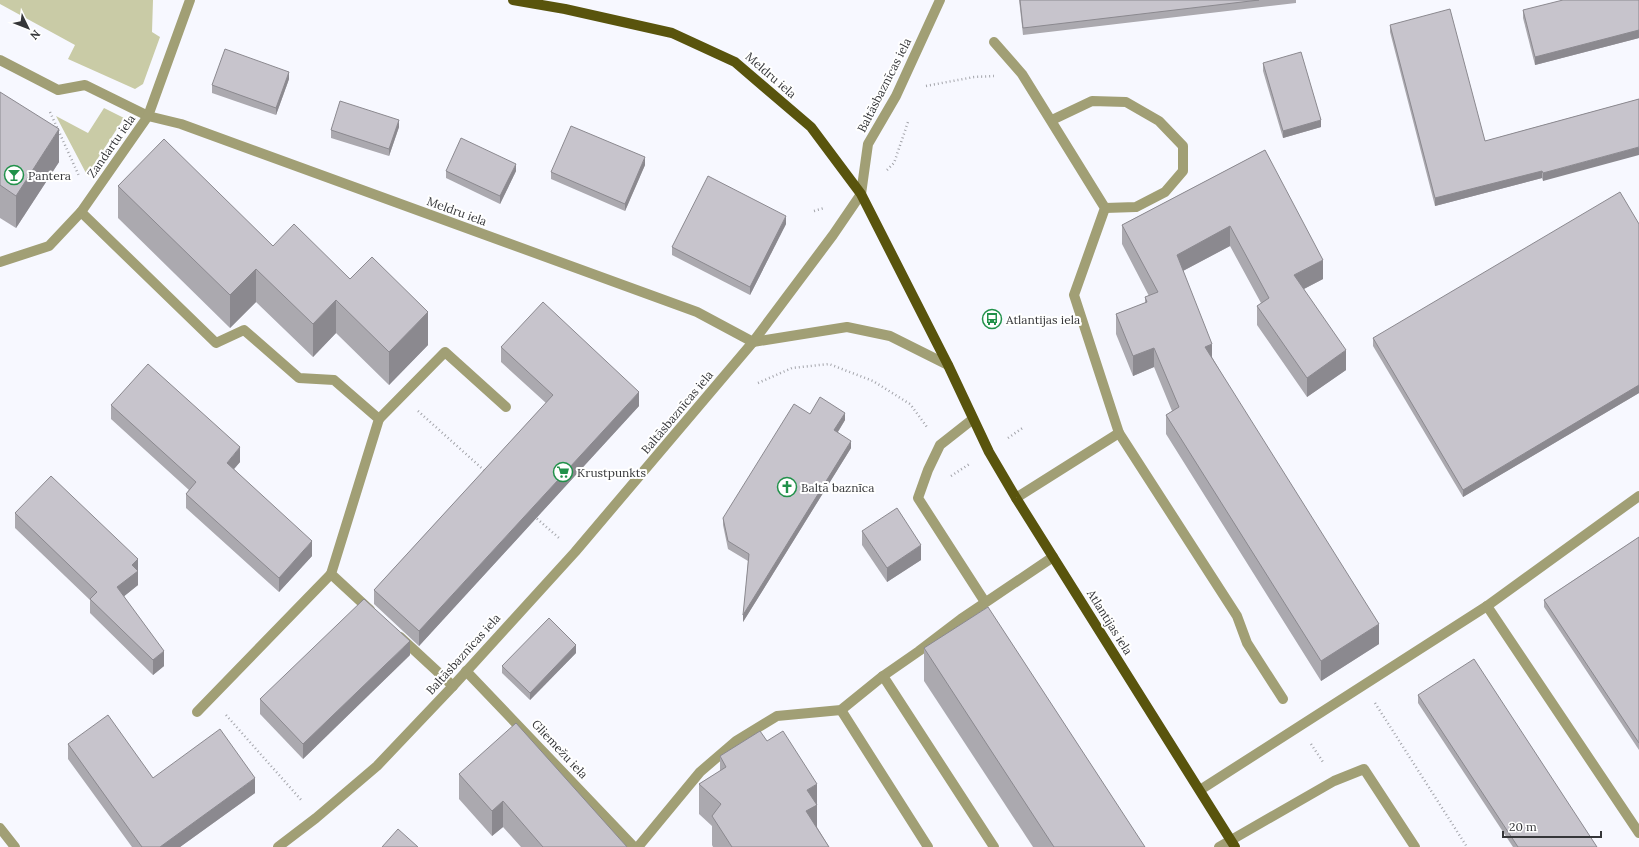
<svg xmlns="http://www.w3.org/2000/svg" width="1639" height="847" font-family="Lora,serif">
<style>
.green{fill:#c9cba6}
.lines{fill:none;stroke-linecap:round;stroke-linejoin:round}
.path{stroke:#a3a4aa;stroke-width:2.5;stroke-dasharray:1 3;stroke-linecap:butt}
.minor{stroke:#a19f75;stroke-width:10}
.major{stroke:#59540d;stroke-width:10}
.wall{fill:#aba9af}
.shaded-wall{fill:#8b898f}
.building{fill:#c7c4cc;stroke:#8b898f}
.labels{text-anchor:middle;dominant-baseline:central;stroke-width:4;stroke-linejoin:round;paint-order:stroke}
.street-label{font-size:12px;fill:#353639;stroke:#fff}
.poi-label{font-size:12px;fill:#353639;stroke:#fff;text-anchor:start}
</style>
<rect width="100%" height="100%" fill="#f7f8ff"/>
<!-- green -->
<g class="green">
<path d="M0,0h153l-1,32 8,5 -17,47 -8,5 -67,-30 7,-14 -75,-41z"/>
<path d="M104,108l20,10 -37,57 -31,-59 32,17z"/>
</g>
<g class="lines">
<!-- path -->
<g class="path">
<path d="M926,86l48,-9 20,-1"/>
<path d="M50,112l29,64"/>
<path d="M887,170l7,-7 14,-41"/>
<path d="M814,211l10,-3"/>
<path d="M758,383l34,-15 37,-4 44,17 37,23 17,23"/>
<path d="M418,411l68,61"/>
<path d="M1008,438l16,-11"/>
<path d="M951,476l20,-13"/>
<path d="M534,516l25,22"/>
<path d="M1375,703l92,144"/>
<path d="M226,715l76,86"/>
<path d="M1311,744l12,18"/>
</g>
<!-- minor -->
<g class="minor">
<path d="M994,42l28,32 83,134 -31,87 45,138 -103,65"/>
<path d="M0,60l58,30 27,-5 63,31 33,8 516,188 56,30"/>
<path d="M1052,120l40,-19 34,1 33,19 24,25v25l-18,21 -29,15 -31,1"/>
<path d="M81,212l135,131 28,-13 55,48 35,2 45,39 -48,155 39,36"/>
<path d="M0,262l49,-16 32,-34 67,-96 42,-116"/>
<path d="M753,342l94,-15 43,9 58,29"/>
<path d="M379,419l66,-67 61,55"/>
<path d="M973,419l-33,26 -12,25 -10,28 67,104"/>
<path d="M1119,433l118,183 10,27 36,56"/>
<path d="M1487,606l152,227"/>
<path d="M400,637l53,49"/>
<path d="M466,671l168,176"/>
<path d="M883,676l111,171"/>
<path d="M841,710l87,137"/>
<path d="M197,712l134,-138"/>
<path d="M1200,790l287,-184 152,-110"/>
<path d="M0,828l15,19"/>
<path d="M278,847l38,-29 61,-52 76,-80 122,-134 178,-210 80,-107 28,-41 7,-50 28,-48 44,-96"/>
<path d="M638,847l62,-75 36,-31 41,-25 64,-6 42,-34 36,-25 42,-32 92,-62"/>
<path d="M1219,847l115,-66 30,-12 51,78"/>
</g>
<!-- major -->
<path class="major" d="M513,0l52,9 107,24 63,29 76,65 50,67 87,171 41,87 27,46 219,349"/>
</g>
<!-- wall -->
<g class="wall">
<path d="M1019,0h277v3l-273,32z"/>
<path d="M1639,0v38l-104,27 -12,-47v-8z"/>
<path d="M1390,25l95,116 154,-42 -96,82 -1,-3 -107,28 -45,-174z"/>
<path d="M1263,63l58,64 -38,11 -20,-67z"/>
<path d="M289,79l-13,36 -64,-22v-8z"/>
<path d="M0,92l59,70 -43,66 -16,-10z"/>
<path d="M399,127l-10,29 -58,-18v-8z"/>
<path d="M1265,150l58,129 -19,10 42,81 -39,27 -50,-72v-19l4,-3 -31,-57 -47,25 29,86 167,287 -58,37 -155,-247v-19l6,-4 -18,-44 -21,9 -17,-42v-20l29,-11v-6l4,-1 -27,-52v-19z"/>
<path d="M645,165l-20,46 -74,-32v-7z"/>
<path d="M446,171h70l-16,33 -54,-26z"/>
<path d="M118,186l155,60 77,33 78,66 -39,40 -53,-52 -23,24 -57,-55 -26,26 -112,-110z"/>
<path d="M786,224l-36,71 -78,-40v-8z"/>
<path d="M1639,224v169l-176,104 -90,-151v-8z"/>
<path d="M501,347l138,59 -220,240 -45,-42v-14l172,-187 -45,-41z"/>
<path d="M111,405l129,57 -6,7 78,87 -33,36 -93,-84v-14l3,-4 -78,-71z"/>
<path d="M810,414l35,6 -7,12 13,16 -108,174 5,-61 -20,-12 -5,-24v-7z"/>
<path d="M15,513l123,61v11l-14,11 40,70 -11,9 -63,-62v-13l-75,-72z"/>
<path d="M862,531l59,29 -34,22 -25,-37z"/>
<path d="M1639,537v213l-95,-143v-7z"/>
<path d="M924,648l221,199h-112l-109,-166z"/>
<path d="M576,653l-46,47 -28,-27v-7z"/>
<path d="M410,655l-107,104 -43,-45v-15z"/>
<path d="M1418,695l179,152h-84l-95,-144z"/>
<path d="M68,744l85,34 102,15 -75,54h-48l-64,-88z"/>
<path d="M720,756l97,58v13l12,20h-116l-1,-2v-19l-13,-12v-30l21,-13z"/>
<path d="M459,774l168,73h-106l-18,-20 -11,9 -33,-37z"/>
</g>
<!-- shaded-wall -->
<g class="shaded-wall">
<path d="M1639,30v8l-104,27v-8z"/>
<path d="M289,72v7l-13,36v-7z"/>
<path d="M399,120v7l-10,29v-7z"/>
<path d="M1321,120v7l-38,11v-7z"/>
<path d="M59,129v33l-43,66v-32z"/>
<path d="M1639,147v8l-96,26v-8z"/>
<path d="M645,157v8l-20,46v-7z"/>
<path d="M516,164v7l-16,33v-8z"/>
<path d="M1542,171v7l-107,28v-8z"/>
<path d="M786,216v8l-36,71v-8z"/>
<path d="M1230,226v20l-53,28v-19z"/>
<path d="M1323,260v19l-29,15v-19z"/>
<path d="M256,269v33l-26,26v-33z"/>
<path d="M336,300v33l-23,24v-33z"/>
<path d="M428,312v33l-39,40v-33z"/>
<path d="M1212,344v19l-7,-16z"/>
<path d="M1154,348v19l-21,9v-20z"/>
<path d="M1346,350v20l-39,27v-19z"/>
<path d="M1639,385v8l-176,104v-7z"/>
<path d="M639,392v14l-220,240v-15z"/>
<path d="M845,413v7l-11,18v-8z"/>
<path d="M851,441v7l-108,174v-7z"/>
<path d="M240,447v15l-13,15v-14z"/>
<path d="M312,541v15l-33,36v-14z"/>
<path d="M921,545v15l-34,22v-14z"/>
<path d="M138,559v26l-21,17v-15l15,-22z"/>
<path d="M1379,624v20l-58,37v-20z"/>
<path d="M410,641v14l-107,104v-15z"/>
<path d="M576,645v8l-46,47v-7z"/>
<path d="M164,651v15l-11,9v-15z"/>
<path d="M255,778v15l-75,54h-20z"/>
<path d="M817,784v50l-11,-23 1,-21z"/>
<path d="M503,801v26l-11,9v-25z"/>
</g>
<!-- building -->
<g class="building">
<path d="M1020,0h239l-236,28z"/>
<path d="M1563,0h76v30l-104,27 -12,-47z"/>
<path d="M1450,9l35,132 154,-42v48l-96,26 -1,-2 -107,27 -45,-173z"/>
<path d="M225,49l64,23 -13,36 -64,-23z"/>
<path d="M1301,52l20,68 -38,11 -20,-68z"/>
<path d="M0,92l59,37 -43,67 -16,-11z"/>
<path d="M340,101l59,19 -10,29 -58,-19z"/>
<path d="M571,126l74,31 -20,47 -74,-32z"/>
<path d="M461,138l55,26 -16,32 -54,-25z"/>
<path d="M164,139l109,107 21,-22 56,55 22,-22 56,55 -39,40 -53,-52 -23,24 -57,-55 -26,26 -112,-109z"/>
<path d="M1265,150l58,110 -29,15 52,75 -39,28 -50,-72 12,-8 -39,-72 -53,29 35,89 -7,3 174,277 -58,37 -155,-246 13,-8 -25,-59 -21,8 -17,-42 31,-12 -2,-5 13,-5 -36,-67z"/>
<path d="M708,176l78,40 -36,71 -78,-40z"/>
<path d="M1620,192l19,32v161l-176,105 -90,-152z"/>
<path d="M543,302l96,90 -220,239 -45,-41 179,-195 -52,-48z"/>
<path d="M148,364l92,83 -13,16 85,78 -33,37 -93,-84 10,-12 -85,-77z"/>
<path d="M820,397l25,16 -11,17 17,11 -108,174 6,-61 -21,-13 -5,-23 71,-114 16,10z"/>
<path d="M51,476l87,83 -6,6 6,6 -21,16 47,64 -11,9 -63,-61 7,-7 -82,-79z"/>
<path d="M897,508l24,37 -34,23 -25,-37z"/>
<path d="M1639,537v206l-95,-143z"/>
<path d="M364,599l46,42 -107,103 -43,-45z"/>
<path d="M988,607l157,240h-91l-130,-199z"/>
<path d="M549,618l27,27 -46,48 -28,-27z"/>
<path d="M1474,659l123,188h-79l-100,-152z"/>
<path d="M108,715l45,63 67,-49 35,49 -95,69h-18l-74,-103z"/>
<path d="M516,723l111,124h-84l-40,-46 -11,10 -33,-37z"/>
<path d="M760,731l7,10 16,-10 34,53 -10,6 10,15 -11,6 23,36h-97l-20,-31 9,-12 -22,-20 27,-17 -6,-11z"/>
<path d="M398,829l20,18h-36z"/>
</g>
<!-- icons -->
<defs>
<g id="bar-ring" transform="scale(1)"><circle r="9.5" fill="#fff" stroke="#21914a" stroke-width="1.5"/><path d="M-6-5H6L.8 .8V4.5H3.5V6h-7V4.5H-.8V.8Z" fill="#21914a"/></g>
<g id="bus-ring" transform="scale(1)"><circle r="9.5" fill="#fff" stroke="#21914a" stroke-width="1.5"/><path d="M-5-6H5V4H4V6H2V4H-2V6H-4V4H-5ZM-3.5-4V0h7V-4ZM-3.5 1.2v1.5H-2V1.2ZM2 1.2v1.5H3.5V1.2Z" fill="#21914a"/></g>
<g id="supermarket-ring" transform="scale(1)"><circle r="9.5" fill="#fff" stroke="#21914a" stroke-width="1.5"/><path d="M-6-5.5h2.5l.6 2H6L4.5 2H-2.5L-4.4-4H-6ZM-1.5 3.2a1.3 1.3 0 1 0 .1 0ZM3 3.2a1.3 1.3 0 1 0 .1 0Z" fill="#21914a"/></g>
<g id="church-ring" transform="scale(1)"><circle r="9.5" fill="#fff" stroke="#21914a" stroke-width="1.5"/><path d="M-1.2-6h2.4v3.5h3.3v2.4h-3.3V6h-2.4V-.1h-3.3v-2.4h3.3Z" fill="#21914a"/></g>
</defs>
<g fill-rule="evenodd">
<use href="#bar-ring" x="14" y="175"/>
<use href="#bus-ring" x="992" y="319"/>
<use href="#supermarket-ring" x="563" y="472"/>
<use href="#church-ring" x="787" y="487"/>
</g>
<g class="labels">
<!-- street labels -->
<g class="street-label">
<text transform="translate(771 75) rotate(41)">Meldru iela</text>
<text transform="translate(884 85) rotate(-63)">Baltāsbaznīcas iela</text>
<text transform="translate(111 146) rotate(-55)">Zandartu iela</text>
<text transform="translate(457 211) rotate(20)">Meldru iela</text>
<text transform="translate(677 412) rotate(-50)">Baltāsbaznīcas iela</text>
<text transform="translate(1110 622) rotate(58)">Atlantijas iela</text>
<text transform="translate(463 654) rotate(-48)">Baltāsbaznīcas iela</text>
<text transform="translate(560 749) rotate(47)">Gliemežu iela</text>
</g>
<!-- poi labels -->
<g class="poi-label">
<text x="28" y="175">Pantera</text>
<text x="1006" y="319">Atlantijas iela</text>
<text x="577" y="472">Krustpunkts</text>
<text x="801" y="487">Baltā baznīca</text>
</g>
</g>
<!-- north arrow -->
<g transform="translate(28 28) rotate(133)" stroke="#ffffff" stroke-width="3" paint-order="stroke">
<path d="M0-3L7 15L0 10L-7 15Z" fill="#353639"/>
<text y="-6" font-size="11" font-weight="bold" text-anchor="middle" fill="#353639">N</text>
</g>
<!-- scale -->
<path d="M1503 831v6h98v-6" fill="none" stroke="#353639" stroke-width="2"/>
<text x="1509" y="831" font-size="12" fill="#353639" stroke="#ffffff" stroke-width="3" paint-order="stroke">20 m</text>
</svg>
